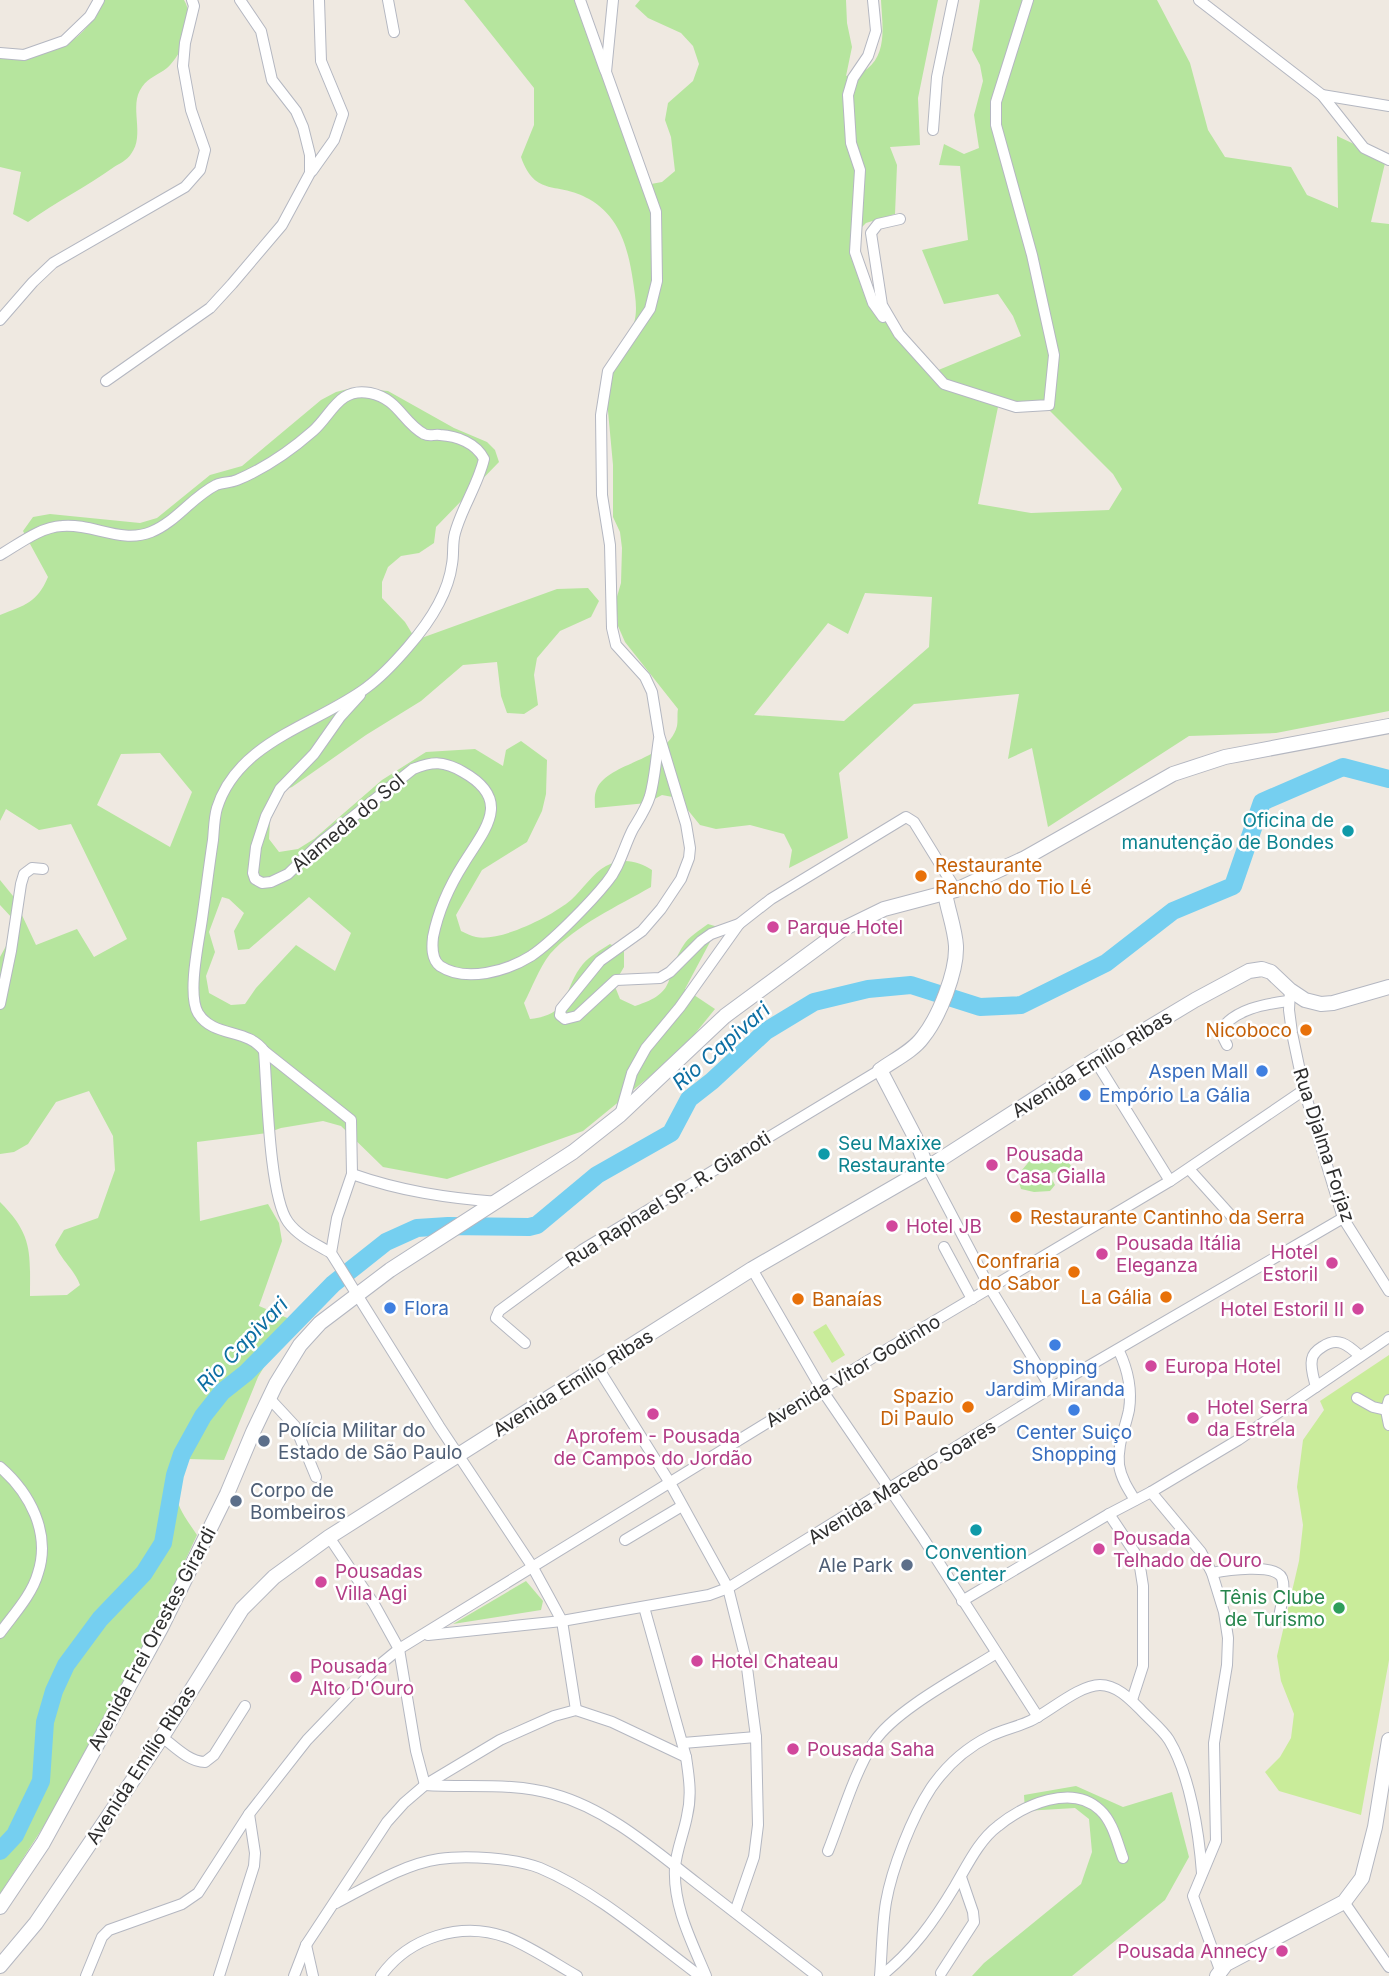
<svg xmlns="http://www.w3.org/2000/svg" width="1389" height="1976" font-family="Inter,sans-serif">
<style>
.green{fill:#b6e59e;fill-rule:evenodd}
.pitch{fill:#c9ec9a}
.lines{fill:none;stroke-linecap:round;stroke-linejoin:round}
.river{stroke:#75cff0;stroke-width:18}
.street-casing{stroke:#b4b7c1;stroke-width:12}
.secondary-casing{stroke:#b4b7c1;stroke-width:16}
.street{stroke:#fff;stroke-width:10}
.secondary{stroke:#fff;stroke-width:14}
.culture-dot{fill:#0f9aa8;stroke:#fff;stroke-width:2.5}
.food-dot{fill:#e8710a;stroke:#fff;stroke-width:2.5}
.hotel-dot{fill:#d1479c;stroke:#fff;stroke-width:2.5}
.shop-dot{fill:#3f7fe0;stroke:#fff;stroke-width:2.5}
.service-dot{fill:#5c6f8a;stroke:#fff;stroke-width:2.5}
.leisure-dot{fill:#2e9e5b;stroke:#fff;stroke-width:2.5}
.labels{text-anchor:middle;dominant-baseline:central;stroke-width:5;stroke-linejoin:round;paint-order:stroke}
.culture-label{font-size:19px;fill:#0d838f;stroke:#fff;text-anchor:end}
.street-label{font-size:19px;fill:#2e2e2e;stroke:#fff}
.food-label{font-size:19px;fill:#c56008;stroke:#fff;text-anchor:end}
.hotel-label{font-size:19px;fill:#b23c85;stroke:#fff;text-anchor:start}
.shop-label{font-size:19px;fill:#366cbe;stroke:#fff;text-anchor:start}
.service-label{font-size:19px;fill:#4e5e75;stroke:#fff;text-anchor:start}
.leisure-label{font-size:19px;fill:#27864d;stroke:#fff;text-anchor:end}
.water-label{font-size:21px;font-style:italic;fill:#0d6fa3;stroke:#fff}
</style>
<rect width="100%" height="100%" fill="#efe9e1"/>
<!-- green -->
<g class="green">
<path d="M103,0h81c12,19 -1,54 -17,68 -9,7 -18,9 -25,19 -14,19 4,48 -11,67 -4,6 -12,10 -17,13 -28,20 -58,35 -86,55l-15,-8 8,-42 -21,-5v-109c52,-6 79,-6 103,-58z"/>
<path d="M464,0h117l70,184 11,-2 13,-11 -4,-34 -6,-17 3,-17 25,-22 6,-17 -6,-18 -12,-13 -33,-15 -13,-12 5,-6h206l1,23 5,24 -6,29c6,-2 16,-3 21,-7 21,-16 15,-46 14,-69h57l-20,98 2,47 -30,2 7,18 -2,49 -29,9 -6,6 -2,18 14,46 64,78 85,-35 -8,-20 -15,-22 -54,10 -22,-54 46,-10 -8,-74 -21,-1 5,-21 20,10 15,-6 -5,-33 9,-34 -3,-16 -8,-15 8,-50h177l33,63 18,67 17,27 66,10 16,28 31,13 -1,-72 49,23 -15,63 18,2v487l-113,22 -87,3 -141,91 -16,-79 -24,11 11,-65 -105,10 -75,69 9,65 -59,30 3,-18 -8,-16 -34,-9 -34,4 -16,-4 -22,-27 -16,-3 -15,8 -52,5c0,-5 -1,-12 1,-17 9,-29 72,-29 81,-65 1,-5 0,-12 1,-17l-53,-67 -7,-16 -2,-26 5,-17 1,-35 -2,-16 -7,-15v-52l-9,-97c9,-13 26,-30 30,-45 4,-13 1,-28 -1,-42 -5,-33 -13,-64 -44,-82 -31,-18 -54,-1 -68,-42l13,-32v-37zM998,407l52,4 63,63 9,15 -13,21 -78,3 -53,-9zM865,593l67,4 -3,50 -85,74 -90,-6 74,-92 20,11z"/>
<path d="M352,388l36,3 66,37 33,14 8,8 4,12 -63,65 -2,16 -15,10 -18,3 -13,11 -6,15v16l23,24 11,18 141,-51 31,-1 11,13 -8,16 -31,14 -23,27 -3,17 4,30 -14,9 -17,-1 -6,-17 -4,-34 -34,3 -42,36 -55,34 -74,52 -8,3 -14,30 -1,19 10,13 19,-3 16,-10 68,-59 44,-28 49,-3 28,17 3,-16 15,-9 26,19 -1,34 -4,17 -15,31 -45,28 -26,45 5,16c5,2 10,5 15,6 25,5 76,-21 95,-37 11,-10 22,-27 35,-34 17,-9 32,-5 46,4l-1,17c-33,19 -75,38 -101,67 -11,14 -18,34 -26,49l6,16c42,-4 32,-30 53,-55 7,-8 18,-14 27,-20l14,7v16l-10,17 6,15 15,7c45,-14 28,-29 48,-60 5,-9 17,-16 25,-22l10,3 -33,62 30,20 -34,42 -98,80 -136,48 -64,-12 -42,-41 -18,-5 -42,7 -14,5 -70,9 3,79 68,-17 11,19 3,18 -23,65 33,14 -34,57 -34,83 -36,-1c-20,36 -12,45 9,76l-86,187 -111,172v-692c33,33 30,50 30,94l37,-1 13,-10c-6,-16 -18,-24 -25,-40l9,-15 34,-12 17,-48 -2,-34 -24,-45 -33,11 -28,42 -14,8 -14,2v-197l12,-22 1,-16 -13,-14v-25l13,16 23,49 41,-16 17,28 33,-18 -56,-115 -32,6 -33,-21 -6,12v-206c25,-10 37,-12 48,-38l-25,-46 10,-14 17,-3 90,9 17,-5 53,-43 32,-9 79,-66 15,-8zM160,753l32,39 -22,55 -73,-42 24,-51zM222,897l7,2 15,14 -10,18 4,19 11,-1 60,-52 42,36 -16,38 -39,-26 -40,43 -11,16 -14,1 -22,-12 -3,-17 9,-24 -6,-20z"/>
<path d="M1037,1152h17l4,7c12,1 14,7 17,18l-2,5h-7l-1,-9 -11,-1 -4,3 5,10 -5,6 -16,1 -13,-3 -4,-13z"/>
<path d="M526,1581l17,20 -2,9 -88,14z"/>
<path d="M1076,1786l47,21 49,-15 17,65 -24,43 -93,76h-100l12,-13 97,-79 11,-32 -3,-33 -14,-11 -50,3 -1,-16z"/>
</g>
<!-- pitch -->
<g class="pitch">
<path d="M826,1324l19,31 -13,8 -19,-31z"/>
<path d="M1389,1355v305l-28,155 -82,-24 -14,-19 15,-15 11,-19 3,-24 -13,-33 -4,-25 22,-95 4,-36 -6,-38 6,-47 21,-30 -4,-9z"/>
</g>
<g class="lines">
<!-- river -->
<path class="river" d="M0,1851l15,-16 26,-54 4,-59 9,-31 12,-26 34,-46 44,-46 19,-30 12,-68 7,-21 21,-38 19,-24 24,-19 87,-89 53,-42 31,-14 31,-2 81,1 8,-2 60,-50 74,-42 18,-34 23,-18 54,-50 48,-29 54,-13 43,-4 69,22 41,-2 85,-42 67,-52 60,-25 29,-84 81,-35 46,12"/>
<!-- street casing -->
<g class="street-casing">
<g id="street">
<path d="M388,0l6,32"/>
<path d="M580,0l25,70"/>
<path d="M613,0l-7,72 50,140 1,69 -7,28 -42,62 -7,44 1,80 8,50 2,83 4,17 29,32 7,15 7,43 27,89 4,24 -1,10 -8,21 -20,30 -19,22 -42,30 -39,48 -1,6 5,4 12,-3 39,-36 44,-2 10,-6 31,-31 10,-7 28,-10 32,-25 135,-82 8,5 42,68"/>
<path d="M873,0l3,31 -8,25 -15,22 -5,17 3,48 9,27 -5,82 18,51 10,14"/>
<path d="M1199,0l123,95 42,53 25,12"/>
<path d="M0,53l24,2 40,-14 26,-25 9,-16"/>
<path d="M1322,95l67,11"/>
<path d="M933,130l4,-53 16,-77"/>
<path d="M312,171l22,-31 9,-26 -22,-53 -2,-61"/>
<path d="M900,219l-22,5 -7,9 11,72 17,29 45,50 72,23 33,-2 5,-50 -22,-100 -36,-130v-23l32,-102"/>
<path d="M0,320l33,-38 20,-19 132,-76 15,-17 5,-20 -14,-40 -8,-44 2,-23 9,-37 -2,-6"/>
<path d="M106,381l104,-73 22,-24 50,-59 28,-52v-18l-7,-28 -7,-16 -24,-31 -11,-49 -21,-31"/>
<path d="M0,555c19,-11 40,-28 62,-29 31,-3 59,18 89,6 25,-10 41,-35 65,-47 7,-3 14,-2 21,-5 29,-12 52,-28 76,-49 19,-17 26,-44 57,-38 29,6 32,29 54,41 6,3 9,0 16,1 17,1 36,8 44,24 -6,26 -22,48 -29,74 -3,10 -1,21 -3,31 -4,31 -24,60 -44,83 -12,14 -27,30 -42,41 -50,37 -128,53 -149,120 -3,10 -3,22 -4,32 -4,26 -7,52 -11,79 -3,22 -15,75 -4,94 15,25 50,15 66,38 3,36 5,145 24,171 10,14 28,22 43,31"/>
<path d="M360,695l-20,22 -26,37 -34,35 -14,27 -10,31 -3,26 2,6 7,4 9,-1 17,-8 32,-31 93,-74c20,-8 31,-8 50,3 50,28 22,57 1,91 -14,22 -26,49 -31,74 -1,9 -2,22 7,29 26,17 67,5 91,-10 21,-14 60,-54 76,-74 13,-15 17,-36 26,-53 6,-10 13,-20 17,-33 5,-18 6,-38 9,-57"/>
<path d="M1290,990l-1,20 3,23 12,57 39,128 46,73"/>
<path d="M0,1004l11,-53 10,-67 3,-10 8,-6 11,1"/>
<path d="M1227,1045l-7,-14c14,-22 45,-27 68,-30"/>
<path d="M264,1051l87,69 1,54 -15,44 -6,35 108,173 93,140 17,31 13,24 14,89"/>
<path d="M1095,1060l75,121"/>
<path d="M620,1115l12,-42 14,-25 34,-41 59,-83"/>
<path d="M927,1168l63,120 61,100"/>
<path d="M1189,1169l45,50"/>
<path d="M352,1174c48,17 95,24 146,28"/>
<path d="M944,1247l28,52"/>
<path d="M752,1269l70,121 101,148 115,179"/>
<path d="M525,1343l-29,-25 3,-7 83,-61 298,-180"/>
<path d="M1119,1351c9,19 13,39 10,59 -4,19 -12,35 -10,55 2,13 9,24 16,35"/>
<path d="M598,1368l72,115 58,105 18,72 10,77 2,88 -4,32 -19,55"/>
<path d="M1316,1387c-2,-8 -6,-19 -4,-28 1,-5 5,-9 10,-12 16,-11 26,-2 38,9"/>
<path d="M269,1398l26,28 21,51"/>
<path d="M1357,1398l16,9 13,3"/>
<path d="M1389,1400l-3,10 3,15"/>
<path d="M0,1467c30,26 51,66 38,106 -6,22 -25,42 -38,60"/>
<path d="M1151,1492l50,60 11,21 12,39 4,26 -1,27 -13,78 2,98 -23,55 27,74"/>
<path d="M1109,1514l26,39 5,14 3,19v80l-11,34"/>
<path d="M329,1537l45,67 25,45 17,102 9,34"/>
<path d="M625,1540l57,-34"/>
<path d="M1212,1573c14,-3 63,-10 70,5 4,11 -1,27 -3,39"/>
<path d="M962,1601l147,-87 42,-22 87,-52 151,-103"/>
<path d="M644,1607l42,150c3,20 6,39 1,59 -3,17 -11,35 -12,52 -2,39 17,74 31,108"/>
<path d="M428,1635l134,-14 147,-26 19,-7 323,-200 292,-170"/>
<path d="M162,1737c12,9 27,25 43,25l9,-7 31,-49"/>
<path d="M683,1743l73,-6"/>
<path d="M425,1785c42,3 87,-3 128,9 55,15 101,56 145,90 40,31 79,61 119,92"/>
<path d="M828,1851c14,-35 26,-78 46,-109 21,-32 88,-67 121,-88"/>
<path d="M1344,1902l45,65"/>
<path d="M336,1903c31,-16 68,-39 103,-44 27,-4 76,-1 101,9 57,24 110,71 160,108"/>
<path d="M306,1945l7,31"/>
<path d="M941,1973l33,-51 -1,-10 -12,-35"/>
<path d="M86,1976l16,-39 7,-7 73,-26 16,-11 51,-79 58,-74 70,-73 22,-18 475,-292 296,-176 134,-91"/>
<path d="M219,1976l35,-110 1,-13 -6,-39"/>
<path d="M294,1976l12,-31 81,-123 17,-19 21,-18 75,-45 54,-24 22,-6 36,12 74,35"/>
<path d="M381,1976c28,-39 80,-55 125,-39 22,8 50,27 71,39"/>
<path d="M880,1976c2,-24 2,-50 6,-74 6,-34 26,-85 45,-114 15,-22 35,-40 59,-52 12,-6 27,-9 40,-15 19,-9 49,-36 70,-36 16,0 29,13 40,24 9,10 22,20 29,31 21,35 30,93 33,133"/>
<path d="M881,1976c32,-25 53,-55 74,-90 12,-20 24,-46 43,-60 26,-21 74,-43 102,-16 13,12 17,32 23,48"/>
</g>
</g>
<!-- secondary casing -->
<g class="secondary-casing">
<g id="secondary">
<path d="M927,1168l-12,-31 -35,-67c14,-10 33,-19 43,-33 16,-20 34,-65 33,-91 -1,-17 -8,-35 -11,-53"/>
<path d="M0,1907l43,-64 118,-215 66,-134 26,-62 23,-48 24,-39 20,-22 70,-53 183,-118 47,-37 105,-99 118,-87 41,-20 72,-19 69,-32 148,-84 52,-17 164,-31"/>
<path d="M0,1966l36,-43 126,-186 80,-128 32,-32 55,-40 423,-268 175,-101 168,-108 100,-60 54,-29 13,-2 9,3 19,18 15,10 16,4 12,-1 56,-16"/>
<path d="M1217,1976l9,-12 118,-62 18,-24 13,-51 14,-87"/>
</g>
</g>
<!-- street -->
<use href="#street" class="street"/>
<!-- secondary -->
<use href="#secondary" class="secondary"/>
</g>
<!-- markers -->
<g class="culture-dot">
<circle cx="1348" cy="831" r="7"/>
<circle cx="824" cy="1154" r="7"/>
<circle cx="976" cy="1530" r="7"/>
</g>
<g class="food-dot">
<circle cx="921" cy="876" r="7"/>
<circle cx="1306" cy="1030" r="7"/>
<circle cx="1016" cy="1217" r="7"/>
<circle cx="1074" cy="1272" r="7"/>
<circle cx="1166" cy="1297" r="7"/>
<circle cx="798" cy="1299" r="7"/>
<circle cx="968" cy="1407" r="7"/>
</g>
<g class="hotel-dot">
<circle cx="773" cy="927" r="7"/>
<circle cx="992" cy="1165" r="7"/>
<circle cx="892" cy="1226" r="7"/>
<circle cx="1102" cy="1254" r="7"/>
<circle cx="1332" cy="1263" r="7"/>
<circle cx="1358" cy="1309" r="7"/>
<circle cx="1151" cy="1366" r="7"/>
<circle cx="653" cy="1414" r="7"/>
<circle cx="1193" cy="1418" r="7"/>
<circle cx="1099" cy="1549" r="7"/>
<circle cx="321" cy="1582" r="7"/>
<circle cx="697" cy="1661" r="7"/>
<circle cx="296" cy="1677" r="7"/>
<circle cx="793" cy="1749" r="7"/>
<circle cx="1282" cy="1951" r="7"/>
</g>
<g class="shop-dot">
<circle cx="1262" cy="1071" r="7"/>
<circle cx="1085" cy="1095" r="7"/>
<circle cx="390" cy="1308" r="7"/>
<circle cx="1055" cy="1345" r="7"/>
<circle cx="1074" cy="1410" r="7"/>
</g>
<g class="service-dot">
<circle cx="264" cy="1441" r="7"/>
<circle cx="236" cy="1501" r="7"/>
<circle cx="907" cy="1565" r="7"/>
</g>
<circle class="leisure-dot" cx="1339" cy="1608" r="7"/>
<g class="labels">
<!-- culture labels -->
<g class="culture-label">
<text x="1334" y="820">Oficina de<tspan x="1334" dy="22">manutenção de Bondes</tspan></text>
<text x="838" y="1143" text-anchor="start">Seu Maxixe<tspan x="838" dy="22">Restaurante</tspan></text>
<text x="976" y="1552" text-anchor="middle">Convention<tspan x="976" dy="22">Center</tspan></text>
</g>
<!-- street labels -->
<g class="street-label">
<text transform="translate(348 823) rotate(-40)">Alameda do Sol</text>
<text transform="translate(1092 1064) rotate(-32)">Avenida Emílio Ribas</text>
<text transform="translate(1324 1145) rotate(72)">Rua Djalma Forjaz</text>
<text transform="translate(668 1199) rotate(-32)">Rua Raphael SP. R. Gianoti</text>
<text transform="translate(853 1371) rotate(-31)">Avenida Vitor Godinho</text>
<text transform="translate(573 1383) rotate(-32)">Avenida Emílio Ribas</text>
<text transform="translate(902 1482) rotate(-32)">Avenida Macedo Soares</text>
<text transform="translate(152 1639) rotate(-62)">Avenida Frei Orestes Girardi</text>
<text transform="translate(141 1765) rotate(-57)">Avenida Emílio Ribas</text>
</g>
<!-- food labels -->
<g class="food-label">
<text x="935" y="865" text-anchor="start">Restaurante<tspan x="935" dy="22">Rancho do Tio Lé</tspan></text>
<text x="1292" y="1030">Nicoboco</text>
<text x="1030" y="1217" text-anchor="start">Restaurante Cantinho da Serra</text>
<text x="1060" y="1261">Confraria<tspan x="1060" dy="22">do Sabor</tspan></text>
<text x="1152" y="1297">La Gália</text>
<text x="812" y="1299" text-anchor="start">Banaías</text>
<text x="954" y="1396">Spazio<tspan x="954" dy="22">Di Paulo</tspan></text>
</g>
<!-- hotel labels -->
<g class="hotel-label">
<text x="787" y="927">Parque Hotel</text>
<text x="1006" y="1154">Pousada<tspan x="1006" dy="22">Casa Gialla</tspan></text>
<text x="906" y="1226">Hotel JB</text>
<text x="1116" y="1243">Pousada Itália<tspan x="1116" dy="22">Eleganza</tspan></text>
<text x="1318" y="1252" text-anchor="end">Hotel<tspan x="1318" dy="22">Estoril</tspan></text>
<text x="1344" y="1309" text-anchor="end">Hotel Estoril II</text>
<text x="1165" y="1366">Europa Hotel</text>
<text x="1207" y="1407">Hotel Serra<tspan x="1207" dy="22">da Estrela</tspan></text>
<text x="653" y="1436" text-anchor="middle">Aprofem - Pousada<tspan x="653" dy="22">de Campos do Jordão</tspan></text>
<text x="1113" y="1538">Pousada<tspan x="1113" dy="22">Telhado de Ouro</tspan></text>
<text x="335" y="1571">Pousadas<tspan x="335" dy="22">Villa Agi</tspan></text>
<text x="711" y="1661">Hotel Chateau</text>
<text x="310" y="1666">Pousada<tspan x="310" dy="22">Alto D'Ouro</tspan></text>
<text x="807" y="1749">Pousada Saha</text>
<text x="1268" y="1951" text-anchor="end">Pousada Annecy</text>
</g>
<!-- shop labels -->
<g class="shop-label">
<text x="1248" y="1071" text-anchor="end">Aspen Mall</text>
<text x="1099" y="1095">Empório La Gália</text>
<text x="404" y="1308">Flora</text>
<text x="1055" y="1367" text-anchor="middle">Shopping<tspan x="1055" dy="22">Jardim Miranda</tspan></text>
<text x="1074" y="1432" text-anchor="middle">Center Suiço<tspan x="1074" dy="22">Shopping</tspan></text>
</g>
<!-- service labels -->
<g class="service-label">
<text x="278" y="1430">Polícia Militar do<tspan x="278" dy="22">Estado de São Paulo</tspan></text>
<text x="250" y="1490">Corpo de<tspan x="250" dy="22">Bombeiros</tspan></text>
<text x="893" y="1565" text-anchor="end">Ale Park</text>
</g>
<!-- leisure labels -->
<g class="leisure-label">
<text x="1325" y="1597">Tênis Clube<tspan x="1325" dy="22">de Turismo</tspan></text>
</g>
<!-- water labels -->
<g class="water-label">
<text transform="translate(721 1046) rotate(-41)">Rio Capivari</text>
<text transform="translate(242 1344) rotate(-46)">Rio Capivari</text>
</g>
</g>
</svg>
